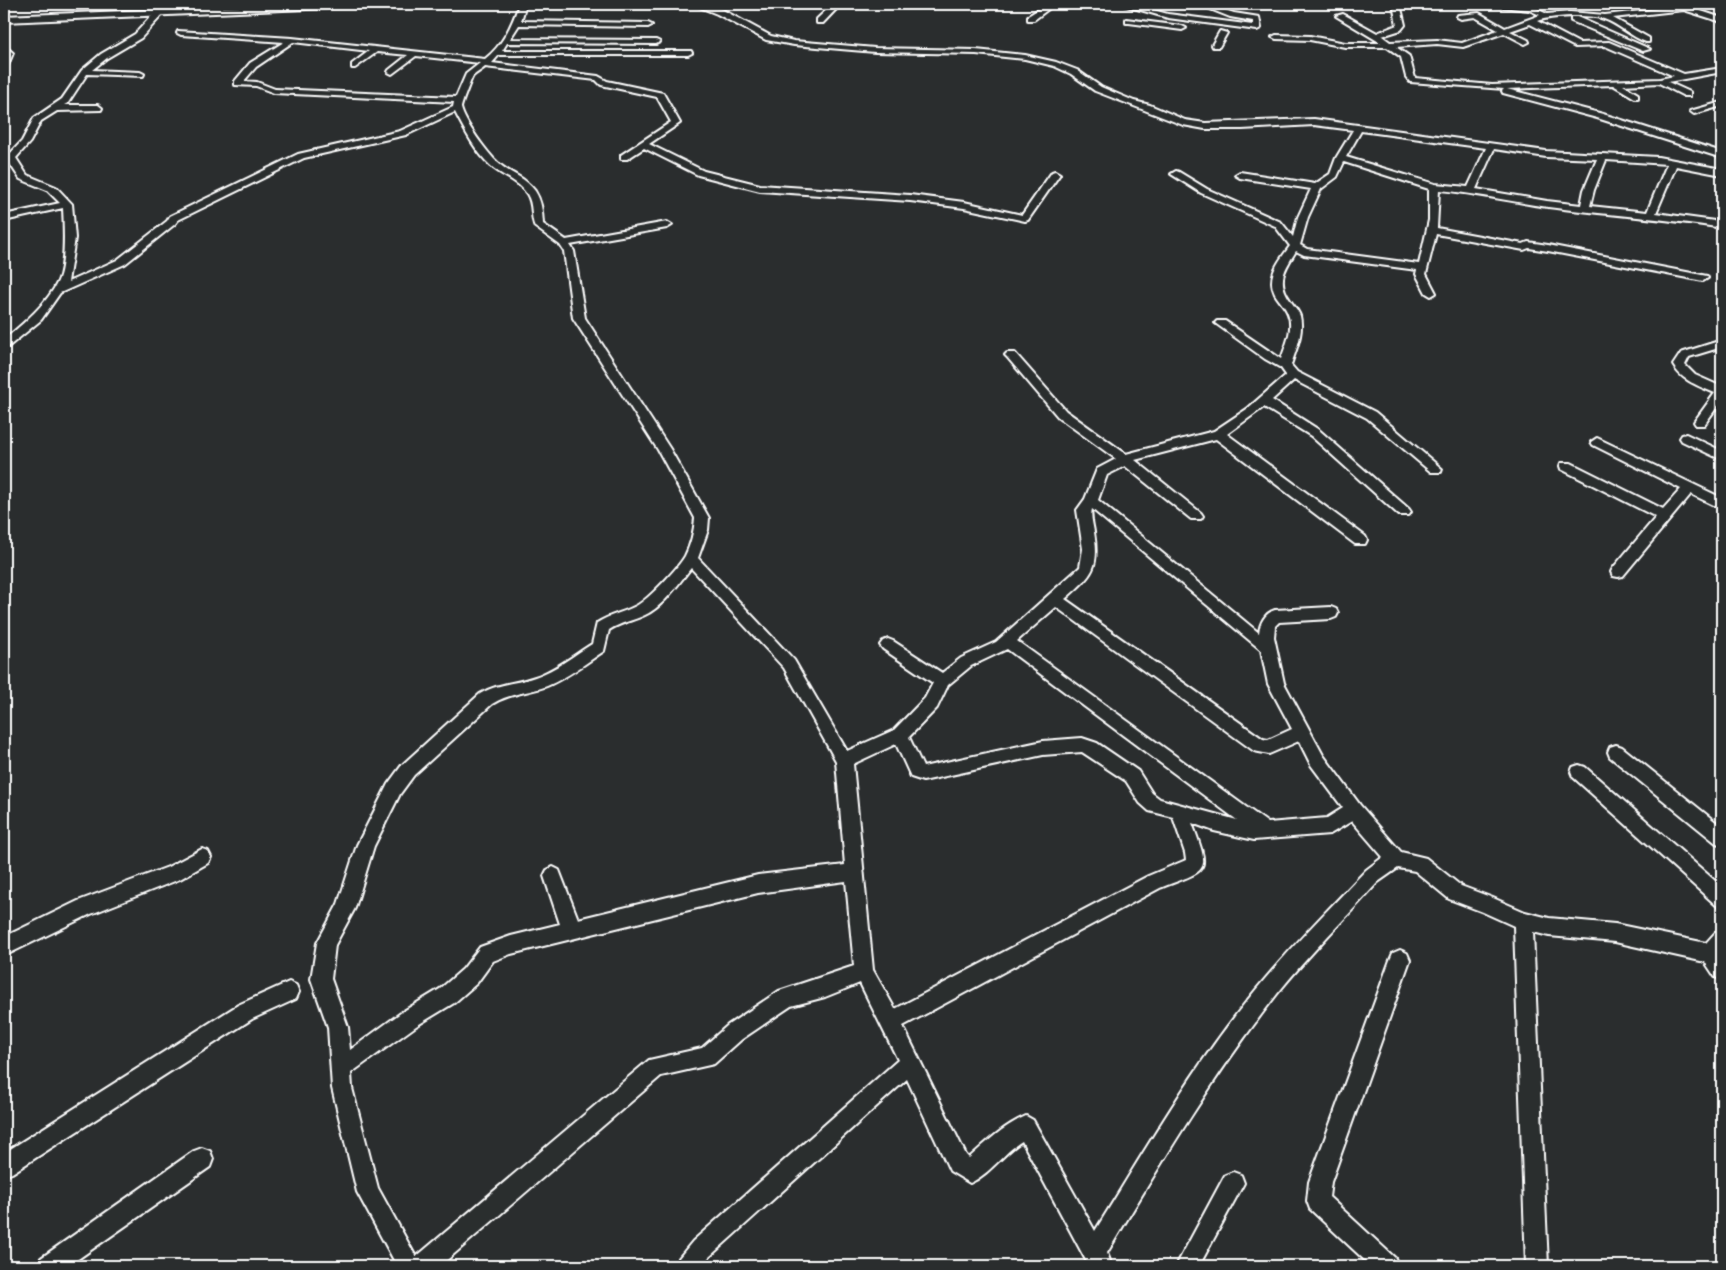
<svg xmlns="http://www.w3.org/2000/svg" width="1726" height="1270" font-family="'Comic Neue',sans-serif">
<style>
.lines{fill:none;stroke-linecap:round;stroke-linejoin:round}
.minor-casing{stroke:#fff;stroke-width:4}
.secondary-casing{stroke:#fff;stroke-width:4}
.minor{fill:#2a2d2e;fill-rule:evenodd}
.secondary{fill:#2a2d2e;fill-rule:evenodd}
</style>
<rect width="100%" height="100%" fill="#2a2d2e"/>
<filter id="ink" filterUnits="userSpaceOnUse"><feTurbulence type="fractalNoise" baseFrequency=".02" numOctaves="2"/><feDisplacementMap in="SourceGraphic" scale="10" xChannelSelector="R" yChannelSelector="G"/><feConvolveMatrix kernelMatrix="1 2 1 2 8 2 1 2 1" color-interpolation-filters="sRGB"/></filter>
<g filter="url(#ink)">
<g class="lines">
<!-- minor casing -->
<g class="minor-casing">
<g id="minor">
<path d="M519,4h7l-5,17 127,2 4,2 -4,2 -129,-2 -9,14 146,1 4,2 -4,2 -149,-1 -5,8h189l1,2 -4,2h-189l-7,8 106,13 9,5 56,12 17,30 -31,21 55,27 56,14 150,10 54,7 58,13 30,-43 3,-1 5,3 -32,46 -3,1 -61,-13 -54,-7 -150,-10 -62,-16 -54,-27 -17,11h-6v-4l50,-33 -14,-25 -56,-12 -5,-5 -111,-13c-3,3 -9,6 -12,9 -2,3 -12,29 -12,32 3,14 27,46 37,55 12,11 27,14 37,28 7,11 7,20 8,33l23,16 101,-18 5,3 -5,3 -97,17 4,6 11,67 85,131 39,69 -1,12 -10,28 96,102 53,91 47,-21 31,-32 8,-15 -50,-34 -3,-4 3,-4 5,-2 5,2 49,32 19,-15 35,-16 84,-75 3,-18 -6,-39 8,-11 12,-30 19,-10 -58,-42 -51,-60 -2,-2 2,-2h8l51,58 60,43 88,-23 33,-22 39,-34 -5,-7 -16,-9 -50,-36 2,-2h8l56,38c5,-14 13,-31 7,-45 -2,-7 -9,-13 -13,-20 -9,-18 4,-33 15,-48l-15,-20 -74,-33 -30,-19 5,-3 3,1 28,17 74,33 12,15 5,-20 13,-28 -71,-11 -5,-3 5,-3 75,12 15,-10 6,-16 17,-28 -39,-5 -72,4h-37l-22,-4 -88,-34 -24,-17 -17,-8 -29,-7 -49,-5 -101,-2 -81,-7 -28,-5 -49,-26 -25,-10h9l22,6 48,26 23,5 81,7 101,2 49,5 31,7 21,8 24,17 33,14 16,4 35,15 20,3 109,-4 232,32 112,6 64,12v6l-46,-9 -20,47 66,9v6c-58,-10 -116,-13 -174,-21 -36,-5 -72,-14 -109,-17l-2,38 86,16 5,-2 20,3 159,31 1,2 -5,3 -155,-30 -19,-3 -5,2 -88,-16 -10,40 10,19 -5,3 -5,-3 -10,-19 1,-4 -113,-15 -8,-4c-11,18 -20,29 -6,49 3,5 8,10 10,16 4,17 -4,33 -9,49l6,7 78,40 67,57 -1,3h-10l-64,-54 -73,-38 -22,20 47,30 90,79 2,3 -2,3h-10l-88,-79 -47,-29 -37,27 138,102 2,4 -2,4h-10l-139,-105 -81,21 66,53 2,3 -2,3h-10l-66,-53 -18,9 -9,25 161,133c1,-10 6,-20 16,-23l56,-3 5,2 2,4 -2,4 -5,2 -52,3 -4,4 -1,11 10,46 39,72 37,50 41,47 25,6 35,28 32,12 32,14 24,6 66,6 91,19 9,-10 7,-2v49l-7,-3 -10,-15 -90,-20 -66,-6 -16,-4 15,334h-22l-12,-340 -31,-14 -34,-13 -34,-28 -17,-3 -20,14c-33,37 -70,73 -101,112 -64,82 -117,171 -170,259l5,13h-23l-67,-125c-19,12 -32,33 -52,42l-20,-12 -43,-92 -198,178 -7,9h-26l3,-8 14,-17 205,-181 -38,-77 -35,14 -34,9 -49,33 -28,25 -53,12 -221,190h-43l-40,-74 -25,-104 -4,-61 -17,-48 6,-36 21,-39 19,-59 31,-61 14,-19 78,-71c18,-11 36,-10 55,-17 21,-7 39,-22 57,-33l5,-21c14,-9 26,-10 39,-17 12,-6 43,-39 49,-50 6,-12 9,-25 10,-38l-37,-68 -85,-132 -9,-67 -4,-6 -25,-18c-5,-11 -1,-22 -8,-33 -9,-14 -24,-17 -36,-28 -16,-15 -26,-35 -36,-54l-49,23 -102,23 -126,62 -3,4 -50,40 -65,29 -19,27 -33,27 -4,1v-8c20,-17 43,-36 54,-59 8,-17 6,-55 5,-73l-59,13v-6l56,-12 -13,-13 -27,-11 -14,-21 16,-17 12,-23 28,-19 20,-29 19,-16 34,-20 22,-24h6v4l-22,24 -34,20 -15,12 48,2 4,2 -1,2 -56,-2 -19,29 -4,2h34l4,3 -1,2 -44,1 -16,10 -11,21 -14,16 11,17 29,12 16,17 3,34 -7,44 49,-22 50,-39 3,-5 128,-62 102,-23 53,-24 1,-5 -180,-9 -18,-7 -21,-1v-4l15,-18 34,-21 -103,-7 -4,-2 1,-2 114,7 193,21c18,-14 27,-34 34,-55zM293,42l76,9 -17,13v4h3l22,-16 31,3 -19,15 -1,2 4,2 24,-18 64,7 -14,11 -10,23 -181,-8 -18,-7 -13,-1 12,-14zM1361,131l125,17 -18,39 -33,-3 -89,-27zM1494,149l52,8 51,2 -13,31 -3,15 -34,-4 -71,-12zM1606,160l61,4 -20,48 -57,-6 4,-16zM1344,162l85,27v31l-10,44 -112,-15 -7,-4 8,-28 13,-28 16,-12zM1092,509l169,141 7,34 24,45 -24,11 -5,-1 -198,-140c27,-24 35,-30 29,-67 -1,-7 -4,-16 -2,-23zM691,568l93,100 52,93 9,104 -87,10 -180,44 -19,-49 -6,-3 -6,3 -3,6 16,48 -49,12 -31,11 -17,22 -23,20 -38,23 -52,38 -2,-23 -17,-48 4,-34 20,-37 19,-62 26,-52 14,-19 78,-71c17,-11 37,-11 55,-18 21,-9 39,-23 57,-35l5,-21c12,-8 24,-9 36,-15 19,-9 33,-31 46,-47zM1056,607l198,144 15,3 30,-13 12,24 32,43 -16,10 -59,5 -251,-182zM1007,649l230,171 -77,-21 -8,-6 -14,-22 -41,-28 -15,-5 -39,3 -120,26 -14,-30 28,-29 11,-23 23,-19zM896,744l15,33 12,4 120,-26 39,-3 44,29 14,22 9,8 24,6 12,36 1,7 -38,16 -253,133 -22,-39 -20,-206zM1352,821l31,36 -17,13c-34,36 -69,71 -101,109 -66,77 -117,167 -170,252l-62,-111 -7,-4c-23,10 -39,26 -57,42l-3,-3 -63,-129 257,-138c49,-19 51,-14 32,-65l22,8 40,9 76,-6zM846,881l8,85 -75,25 -51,34 -26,23 -53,12 -233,197 -38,-69 -26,-100 -1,-15 65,-47 38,-23 23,-20 16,-22 18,-7 247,-61z"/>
<path d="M746,4h12l-4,2z"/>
<path d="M833,4h8l-18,19h-6v-4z"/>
<path d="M1047,4h8l-21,16h-6v-4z"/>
<path d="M1120,4h11l37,10 85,11v-4l-23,-4 -30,-12 7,-1 27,9 25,4 2,11 -4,2 -89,-12z"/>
<path d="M1393,4h7l5,21 -4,5 -19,6 8,6 47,-2 25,3 36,-13 -23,-13 -14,2 -4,-2 1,-2 21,-2 26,15 35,-13 -11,-5 -37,-4 -3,-2 42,2 16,8 23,-2 35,3 98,-11 -11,4 30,10v4l-38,-12 -71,8 36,20v4h-3c-15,-5 -27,-18 -42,-23 -16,-5 -52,-3 -67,2l42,22 30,-1 75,32 38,-6v4l-54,10 22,10v4h-6l-25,-13 -36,2 15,9v4h-3l-22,-13 -106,4 96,25 119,38v6l-125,-40 -94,-25 -1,-2 2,-2 -94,-7 -4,-5 -5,-20 -14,-10h-42l-35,-7 -34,-1 -4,-2 4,-2 34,1 35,7h36l-45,-27 7,-2 34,19 20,-8zM1530,24l45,23 30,-1 69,30 -14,3 -168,6 -77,-7 -6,-22 -13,-9 41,-3 26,3 41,-14 21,11 4,-2 -1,-2 -18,-9z"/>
<path d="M1416,4h10l1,1 -4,2z"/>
<path d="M1532,4h17l18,4 -4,2z"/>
<path d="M1715,4h7v3l-6,-1z"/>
<path d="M1571,17h6l73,32 -7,2 -72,-30z"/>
<path d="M1126,19l56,7 4,2 -4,2 -53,-7h-3z"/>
<path d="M1220,31l7,2 -8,14h-6l-1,-2z"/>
<path d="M4,45l9,8 -5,12 -4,2z"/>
<path d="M1722,102v4l-28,8 -4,-3z"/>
<path d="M1722,340v7l-33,10 -4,8 10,10 27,12v13l-18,25h-8l-2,-3 21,-29c-16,-7 -33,-12 -42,-28l8,-12z"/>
<path d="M1686,434l36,17v9l-40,-19 -2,-3 2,-3z"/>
<path d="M1597,438l125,60v11l-31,-15 -68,82 -5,1 -5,-1 -2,-4 2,-4 43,-51 -95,-48 -1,-3 1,-3h10l92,46 18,-20 -88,-44 -2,-3z"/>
<path d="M1616,745l6,2 100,80v18l-6,-2 -106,-86 -2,-5 2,-5z"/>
<path d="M1579,765l6,2 137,120v21l-6,-3 -143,-128 -2,-5 2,-5z"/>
<path d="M202,849l6,2 3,6 -3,6 -28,16 -89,35 -87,42v-19l74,-36 90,-34z"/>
<path d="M1400,950l7,3 3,7 -79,222 -2,15 66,61 3,8h-27l-61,-57 -3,-8 2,-19 81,-222 3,-7z"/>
<path d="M289,982l7,3 3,7 -3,7 -44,20 -240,154 -8,3v-23l234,-148z"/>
<path d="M202,1148l8,3 3,8 -3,8 -142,99h-30l3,-8 153,-107z"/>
<path d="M1233,1172l8,3 3,8 -45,83h-23l49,-91z"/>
</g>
</g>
<!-- secondary casing -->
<g class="secondary-casing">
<path id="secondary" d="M289,4h70l-5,3 -350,15v-6z"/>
</g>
<!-- minor -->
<use href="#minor" class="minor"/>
<!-- secondary -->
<use href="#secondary" class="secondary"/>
</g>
</g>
<!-- margin -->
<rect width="1726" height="1270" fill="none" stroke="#2a2d2e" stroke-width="20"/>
<rect x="10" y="10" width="1706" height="1250" fill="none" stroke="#fff" stroke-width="2" filter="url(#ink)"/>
</svg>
